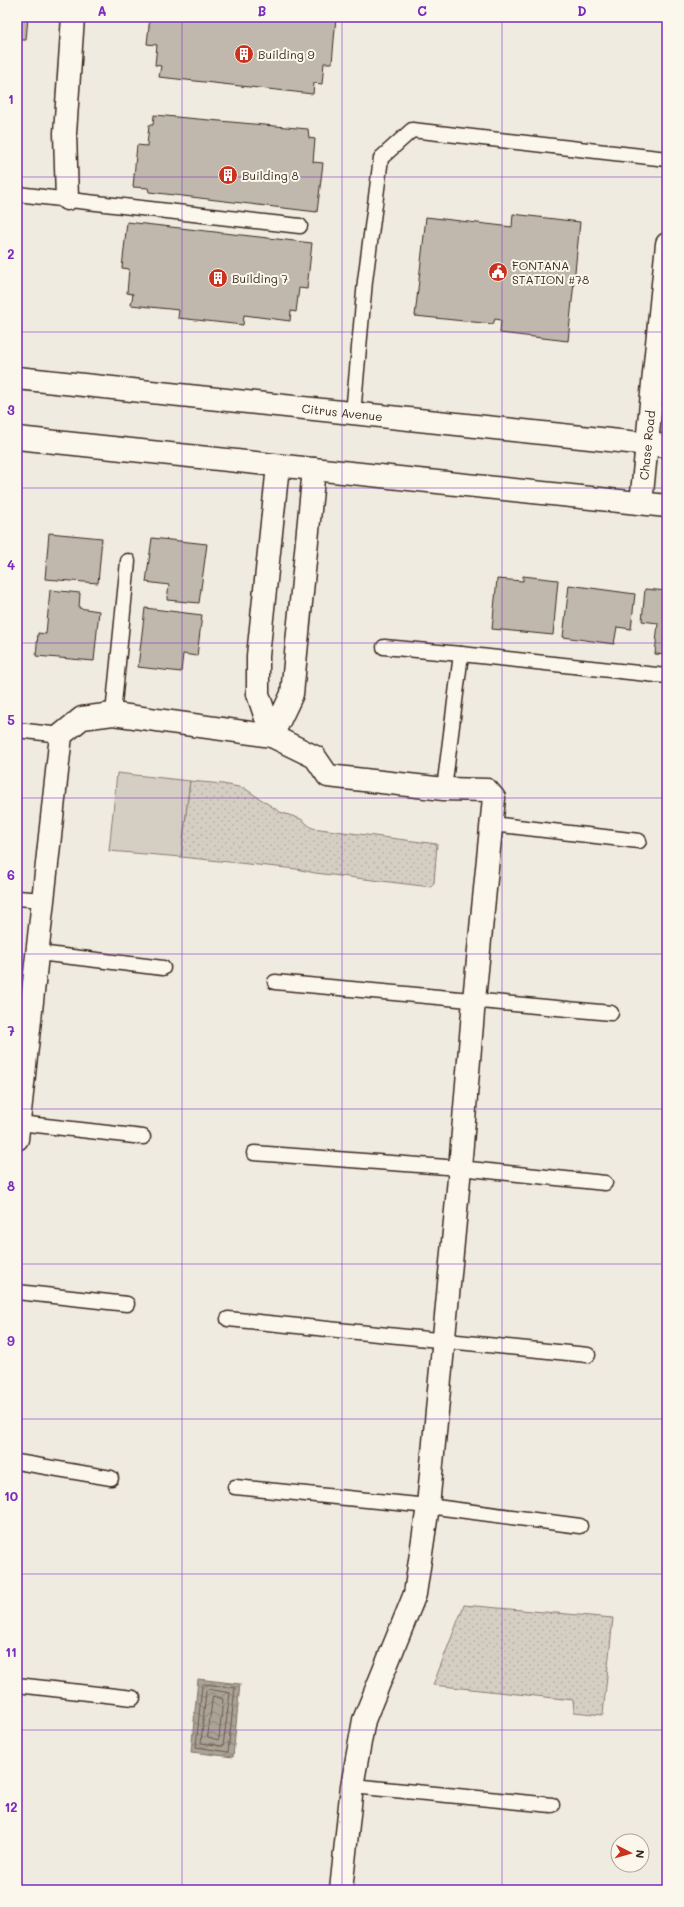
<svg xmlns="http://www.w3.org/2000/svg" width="684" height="1907" font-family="Mali,sans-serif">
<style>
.grass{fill:#d5cec3;stroke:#887c70}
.park{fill:url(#park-dots);stroke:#887c70}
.water{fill:url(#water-waves);stroke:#7f7367}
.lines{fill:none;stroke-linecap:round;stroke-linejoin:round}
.shore{stroke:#685a4e;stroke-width:1}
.building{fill:#c0b8ad;stroke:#3b2a1e}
.lane-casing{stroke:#3b2a1e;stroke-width:17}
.street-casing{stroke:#3b2a1e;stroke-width:25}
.secondary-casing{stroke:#3b2a1e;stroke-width:25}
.lane{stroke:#fbf7ec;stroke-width:14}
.street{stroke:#fbf7ec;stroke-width:22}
.secondary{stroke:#fbf7ec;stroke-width:22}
.grid{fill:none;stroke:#7b2cbf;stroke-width:1;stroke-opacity:0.55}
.labels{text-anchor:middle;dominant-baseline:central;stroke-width:4;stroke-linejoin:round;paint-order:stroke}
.poi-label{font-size:12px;fill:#3b2a1e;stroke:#fbf7ec;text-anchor:start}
.street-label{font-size:12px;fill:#3b2a1e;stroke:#fbf7ec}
.neatline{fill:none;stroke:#7b2cbf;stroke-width:1.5}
.grid-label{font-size:13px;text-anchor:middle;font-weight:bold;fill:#7b2cbf}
</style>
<defs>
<pattern id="park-dots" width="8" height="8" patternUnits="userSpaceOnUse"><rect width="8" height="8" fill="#d5cec3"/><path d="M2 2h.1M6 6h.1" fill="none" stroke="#b8b1a7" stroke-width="1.8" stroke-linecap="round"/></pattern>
<pattern id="water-waves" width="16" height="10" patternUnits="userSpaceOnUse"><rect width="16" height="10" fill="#aca397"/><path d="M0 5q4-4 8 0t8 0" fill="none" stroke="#8d857b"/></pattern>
</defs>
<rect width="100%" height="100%" fill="#f0ebe0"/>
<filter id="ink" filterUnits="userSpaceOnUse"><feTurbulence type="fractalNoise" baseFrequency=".025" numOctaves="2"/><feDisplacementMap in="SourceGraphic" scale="8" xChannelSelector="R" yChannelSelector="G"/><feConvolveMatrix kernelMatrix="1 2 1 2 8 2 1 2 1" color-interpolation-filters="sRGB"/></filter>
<g filter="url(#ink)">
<!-- grass -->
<path class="grass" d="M117,773l73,8 -9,76 -72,-6z"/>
<!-- park -->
<g class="park">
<path d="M190,781l33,3 21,4 36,24 21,7 11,9 125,16 -3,39 -3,4 -116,-14 -19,-4 -115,-12z"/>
<path d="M464,1605l149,13 -10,97 -29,-3 -1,-12 -140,-15z"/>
</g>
<!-- water -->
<path class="water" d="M198,1679l42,5 -7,73 -42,-5z"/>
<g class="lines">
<!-- shore -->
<g class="shore">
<path d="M204,1684l31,4 -7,64 -32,-5 6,-61z"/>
<path d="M208,1689l22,4 -7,53 -22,-3 5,-52z"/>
<path d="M213,1696l10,3 -4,39 -1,2 -10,-3z"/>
</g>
</g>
<!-- building -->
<g class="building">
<path d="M17,17h11l-2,23h-9z"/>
<path d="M150,17h186l-4,46h-8l-2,21 -8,-1 -1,11 -154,-17 2,-11 -6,-1 2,-20 -10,-1z"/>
<path d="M154,115l154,14 1,9 6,1 -2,23 10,1 -6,49 -168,-20 -1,-4 -15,-1 4,-42 10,1 2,-21h4z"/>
<path d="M513,214l67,8 -12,119 -68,-8 1,-13 -6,-1 -2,5 -78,-8 11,-99 86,10z"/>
<path d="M127,222l185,21 -5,46 -8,-1 -3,24 -5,-1 -1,10 -46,-6 -1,10 -65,-7 1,-8 -48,-5 2,-11 -6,-1 2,-24 -7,-1z"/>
<path d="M49,533l53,5 -4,45 -53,-4z"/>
<path d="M152,538l55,6 -8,59 -32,-3 2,-15 -23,-3z"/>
<path d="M523,576l35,4 -5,55 -61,-6 5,-50 26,2z"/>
<path d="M569,585l66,9 -4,35 -14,-2 -3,17 -51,-7z"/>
<path d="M645,589l22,2v64l-12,-1 3,-31 -16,-2z"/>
<path d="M50,590l30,3 -1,15 20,3 -5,50 -58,-5 2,-23 8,1z"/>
<path d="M145,608l57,7 -5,41 -14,-2 -2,18 -43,-5z"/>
<path d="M17,641h2l-2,17z"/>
</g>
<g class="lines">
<!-- lane casing -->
<g class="lane-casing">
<g id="lane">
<path d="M17,194l283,32"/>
<path d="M353,414l12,-133 16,-123 31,-28 255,29"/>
<path d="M384,647l77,7"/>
<path d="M113,714l15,-153"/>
<path d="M17,730l44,5"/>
<path d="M444,789l17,-135 205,22"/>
<path d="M492,824l147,17"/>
<path d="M17,898l27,2"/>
<path d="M39,953l124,15"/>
<path d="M275,982l336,31"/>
<path d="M19,1123l124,14"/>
<path d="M254,1153l206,15 145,15"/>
<path d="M17,1292l110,12"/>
<path d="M228,1319l360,36"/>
<path d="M17,1462l94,16"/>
<path d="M235,1487l193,19 152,20"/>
<path d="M17,1685l116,13"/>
<path d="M352,1786l200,19"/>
</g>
</g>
<!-- street casing -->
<g class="street-casing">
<g id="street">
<path d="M67,199l-2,-66 8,-116"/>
<path id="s1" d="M641,503l26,-259"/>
<path d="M272,736l-14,-42v-38l20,-190"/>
<path d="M272,736l20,-42 22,-225"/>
<path d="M17,1139l44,-404 21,-17 31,-4 159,22 43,21 13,19 116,13 43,1 7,8 -20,202 -14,168 -32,338 -13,88 -51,126 -12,66 -11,104"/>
</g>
</g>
<!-- secondary casing -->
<g class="secondary-casing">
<g id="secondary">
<path id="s2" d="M17,378l650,68"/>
<path d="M17,438l650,68"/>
</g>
</g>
<!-- lane -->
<use href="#lane" class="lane"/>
<!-- street -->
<use href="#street" class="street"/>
<!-- secondary -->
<use href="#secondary" class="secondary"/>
</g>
</g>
<!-- grid -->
<path class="grid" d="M182,17v1873M342,17v1873M502,17v1873M17,177h650M17,332h650M17,488h650M17,643h650M17,798h650M17,954h650M17,1109h650M17,1264h650M17,1419h650M17,1574h650M17,1730h650"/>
<!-- icons -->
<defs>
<g id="building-disc" transform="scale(1)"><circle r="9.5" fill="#c8321e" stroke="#fbf7ec"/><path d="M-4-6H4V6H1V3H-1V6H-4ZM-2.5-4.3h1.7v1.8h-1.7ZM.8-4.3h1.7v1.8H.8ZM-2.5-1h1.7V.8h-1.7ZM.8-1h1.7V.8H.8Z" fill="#fff"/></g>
<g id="civic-disc" transform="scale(1)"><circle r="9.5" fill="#c8321e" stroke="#fbf7ec"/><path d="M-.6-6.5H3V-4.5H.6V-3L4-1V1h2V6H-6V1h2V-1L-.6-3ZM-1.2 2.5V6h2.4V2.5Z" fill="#fff"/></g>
</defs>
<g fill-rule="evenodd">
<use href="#building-disc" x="244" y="54"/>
<use href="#building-disc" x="228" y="175"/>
<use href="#civic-disc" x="498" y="272"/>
<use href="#building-disc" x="218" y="278"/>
</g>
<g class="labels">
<!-- poi labels -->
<g class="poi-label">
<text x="258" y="54">Building 9</text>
<text x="242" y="175">Building 8</text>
<text x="512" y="265">FONTANA<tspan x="512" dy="14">STATION #78</tspan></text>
<text x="232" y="278">Building 7</text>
</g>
<!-- street labels -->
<g class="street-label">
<text stroke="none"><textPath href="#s2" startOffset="327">Citrus Avenue</textPath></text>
<text stroke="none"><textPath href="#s1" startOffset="58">Chase Road</textPath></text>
</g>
</g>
<!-- margin -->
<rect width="684" height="1907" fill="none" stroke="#fbf7ec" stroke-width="44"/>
<!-- north arrow -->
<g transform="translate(630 1853) rotate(96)"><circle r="19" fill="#fbf7ec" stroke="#aea59a"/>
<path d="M0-3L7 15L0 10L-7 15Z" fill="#c8321e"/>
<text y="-6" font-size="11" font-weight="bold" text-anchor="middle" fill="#3b2a1e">N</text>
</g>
<rect x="22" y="22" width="640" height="1863" class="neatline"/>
<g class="grid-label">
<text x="102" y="16">A</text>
<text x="262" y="16">B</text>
<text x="422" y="16">C</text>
<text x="582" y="16">D</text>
<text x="11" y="104">1</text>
<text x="11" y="259">2</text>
<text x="11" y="415">3</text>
<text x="11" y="570">4</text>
<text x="11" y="725">5</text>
<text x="11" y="880">6</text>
<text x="11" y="1036">7</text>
<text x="11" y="1191">8</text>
<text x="11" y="1346">9</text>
<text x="11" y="1501">10</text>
<text x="11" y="1657">11</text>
<text x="11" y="1812">12</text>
</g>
</svg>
